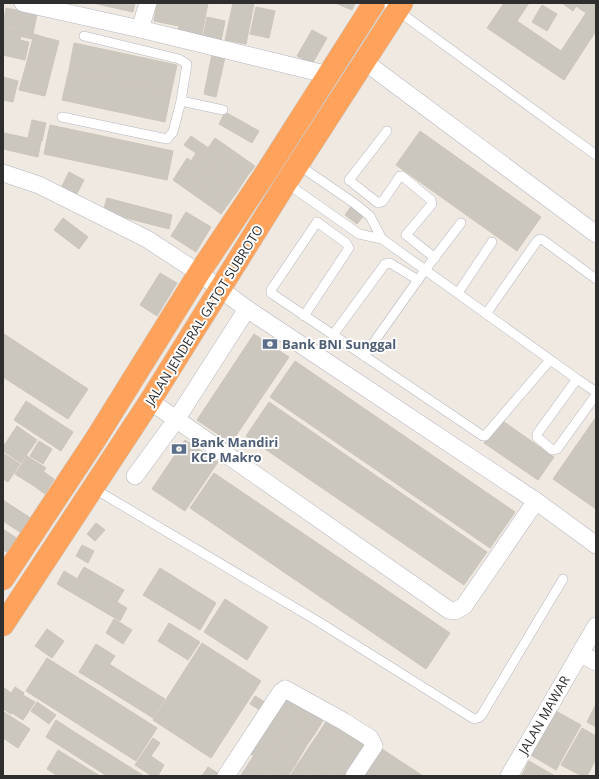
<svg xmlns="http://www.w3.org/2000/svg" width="599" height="779" font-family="'Open Sans',sans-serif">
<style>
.building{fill:#cbc7bf;stroke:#cbc5ba}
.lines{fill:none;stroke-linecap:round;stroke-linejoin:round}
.lane-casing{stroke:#b4b7c1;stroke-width:10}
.street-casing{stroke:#b4b7c1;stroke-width:18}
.highway-casing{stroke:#c9c9c9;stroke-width:23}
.lane{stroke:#fff;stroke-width:9}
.street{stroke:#fff;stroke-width:17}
.highway{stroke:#ffa35c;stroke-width:22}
.labels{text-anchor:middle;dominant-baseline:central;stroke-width:4;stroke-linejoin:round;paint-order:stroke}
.street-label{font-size:13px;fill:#2e2e2e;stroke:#fff}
.service-label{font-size:13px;font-weight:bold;fill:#4e5e75;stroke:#fff;text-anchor:start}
</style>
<rect width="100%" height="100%" fill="#efe9e1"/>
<!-- building -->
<g class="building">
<path d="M93,3h42l-2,9z"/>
<path d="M157,3h51l-6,32 -24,-5 1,-4 -25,-5z"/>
<path d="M233,3h21l-8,41 -21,-4z"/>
<path d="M335,3h20l-3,7z"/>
<path d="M504,3h25l-12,18 44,30 25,-38 -10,-7 -3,5 -11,-8h34v28l-32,49 -77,-52z"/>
<path d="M542,5l15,9 -10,17 -15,-9z"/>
<path d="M256,7l19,4 -6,27 -19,-4z"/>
<path d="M6,8l14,3 -3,17 -14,-3z"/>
<path d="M20,11l17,3 -5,25 -17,-4z"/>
<path d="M207,17l18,4 -4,20 -18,-3z"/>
<path d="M3,26l13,3 -2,7 7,1 -1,3 9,2 -4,18 -22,-5z"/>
<path d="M312,30l15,8 -15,26 -15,-8z"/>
<path d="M34,34l13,4 -8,30 -13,-3z"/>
<path d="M47,38l12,3 -8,31 -12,-4z"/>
<path d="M74,43l103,22 -6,27 -102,-22z"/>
<path d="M212,54l13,3 -9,40 -12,-3z"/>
<path d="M26,65l13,3 -7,25 -13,-3z"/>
<path d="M39,68l12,4 -6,24 -13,-3z"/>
<path d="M69,70l102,22 -6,30 -103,-22z"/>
<path d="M3,77l15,4 -5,21 -10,-2z"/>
<path d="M225,112l34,19 -7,12 -33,-19z"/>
<path d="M32,120l14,3 -4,18 -14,-3z"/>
<path d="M50,125l123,26 -6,29 -123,-26z"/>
<path d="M420,131l121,86 -24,34 -121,-86z"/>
<path d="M4,133l37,8 -3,16 -35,-8z"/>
<path d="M191,136l57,39 -6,9 -58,-39z"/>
<path d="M215,138l40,28 -7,9 -40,-27z"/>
<path d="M196,153l46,31 -5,8 -46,-31z"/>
<path d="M187,158l50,34 -8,11 -49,-34z"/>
<path d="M180,169l49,34 -8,11 -48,-34z"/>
<path d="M69,172l15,8 -10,19 -15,-7z"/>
<path d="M107,198l65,17 -3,14 -66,-17z"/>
<path d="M353,204l12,10 -8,10 -12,-9z"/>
<path d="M186,212l25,15 -15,25 -25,-16z"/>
<path d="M63,218l25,19 -9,12 -25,-19z"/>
<path d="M160,273l17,10 -20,33 -17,-11z"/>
<path d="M4,334l84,55 -20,30 -65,-42v-41z"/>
<path d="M254,334l35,23 -58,86 -34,-23z"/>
<path d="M295,361l220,151 -25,36 -220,-151z"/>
<path d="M26,401l47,31 -12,19 -47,-31z"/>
<path d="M269,402l218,150 -23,33 -218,-149z"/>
<path d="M596,417v92l-43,-30z"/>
<path d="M500,419l54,38 -16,23 -54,-37z"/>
<path d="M17,426l20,14 -16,23 -18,-12v-4z"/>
<path d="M185,440l33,22 -33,49 -33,-22z"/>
<path d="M39,441l13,8 -9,15 -13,-8z"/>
<path d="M3,453l17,11 -12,18 -5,-3z"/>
<path d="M27,456l19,12 -12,18 -19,-12z"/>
<path d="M44,472l10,7 -9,15 -11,-8z"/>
<path d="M214,473l236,160 -24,36 -236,-161z"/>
<path d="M3,500l29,19 -9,15 -20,-13z"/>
<path d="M96,523l9,7 -10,11 -8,-7z"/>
<path d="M3,529l15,10 -9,14 -6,-3z"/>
<path d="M82,545l12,6 -6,12 -12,-7z"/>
<path d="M84,567l40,23 -7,12 -40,-23z"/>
<path d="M160,568l56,35 -16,27 -57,-35z"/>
<path d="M64,571l63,37 -7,13 -63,-37z"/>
<path d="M225,599l43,28 -21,33 -43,-28z"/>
<path d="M114,619l18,11 -9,14 -17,-11z"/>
<path d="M169,623l31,19 -12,18 -30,-19z"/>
<path d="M47,629l17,12 -12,17 -17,-12z"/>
<path d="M202,643l59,38 -50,77 -58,-38z"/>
<path d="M96,644l19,12 -18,27 -18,-11z"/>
<path d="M47,658l110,70 -21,33 -110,-70z"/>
<path d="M109,664l56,35 -12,19 -56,-35z"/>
<path d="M3,687l8,6 -8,13z"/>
<path d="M15,687l9,6 -13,21 -8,-5v-3z"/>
<path d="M287,692l38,25 -6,10 -38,-25z"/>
<path d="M23,695l12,7 -12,18 -11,-7z"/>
<path d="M255,696l13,8 -5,8 -13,-8z"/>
<path d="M37,702l19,13 -7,9 -18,-13z"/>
<path d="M281,702l38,25 -5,8 -39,-25z"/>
<path d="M596,704v23l-9,-5z"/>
<path d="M275,710l39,25 -7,10 -39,-25z"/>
<path d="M554,710l27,15 -15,27 -27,-16z"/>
<path d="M4,712l26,17 -12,19 -15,-10z"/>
<path d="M328,718l38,26 -6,9 -38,-25z"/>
<path d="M56,720l20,13 -11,16 -19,-12z"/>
<path d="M268,720l39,25 -7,12 -39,-25z"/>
<path d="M322,728l38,25 -6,10 -38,-26z"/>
<path d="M582,728l14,8v7l-2,3 2,1v12l-9,17h-5l-21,-11z"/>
<path d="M261,732l39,25 -6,10 -39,-26z"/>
<path d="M76,733l68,43h-37l-42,-27z"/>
<path d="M539,736l27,16 -10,18 -27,-16z"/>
<path d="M316,737l38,26 -7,10 -38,-26z"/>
<path d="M153,738l7,5 -9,13 13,9 -6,11h-6l-17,-11z"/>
<path d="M255,741l39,26 -6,9h-3l-37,-24z"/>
<path d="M309,747l38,26 -2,3h-17l-26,-18z"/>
<path d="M382,749l41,27h-59z"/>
<path d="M58,750l42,26h-42l-11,-7z"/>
<path d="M254,755l31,21h-22l-16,-10z"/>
<path d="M302,758l26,18h-21l-12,-8z"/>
<path d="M529,761l26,15h-31l-2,-1z"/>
<path d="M247,766l16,10 -22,-1z"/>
<path d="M208,767l13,8v1h-19z"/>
<path d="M295,768l12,8h-17z"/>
</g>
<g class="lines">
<!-- lane casing -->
<g class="lane-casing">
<g id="lane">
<path d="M387,3l209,152"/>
<path d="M84,36l95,23 8,5 -6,37"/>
<path d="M62,117l105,22 6,-7 8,-31 42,9"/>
<path d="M387,131l-38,49 29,23 5,-2 17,-25h2l29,24 1,4 -26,31 29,23"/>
<path d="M297,164l57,39 16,13 12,23"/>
<path d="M285,182l74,52 23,5 195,140"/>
<path d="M458,293l34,-51"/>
<path d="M486,314l51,-73 3,-2 3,1 53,39"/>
<path d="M304,316l45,-68 -3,-5 -29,-21 -46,68v3c71,48 141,95 212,143h2l65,-76"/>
<path d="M333,335l52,-71 5,-1 28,17"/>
<path d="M364,356l61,-86 36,-47"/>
<path d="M596,392l-19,-13 -40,55v3l15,13 5,-1 39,-54"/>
<path d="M93,488l226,134 155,97 4,-1 3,-2 82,-137"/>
</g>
</g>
<!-- street casing -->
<g class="street-casing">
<g id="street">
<path d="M23,3l117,26 189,46"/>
<path d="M140,29l8,-26"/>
<path d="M365,62l231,172"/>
<path d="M3,173l36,12 108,54 52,34 48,36 289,192 60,44"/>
<path d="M150,401l299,209 6,1 9,-5 72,-105"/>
<path d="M135,476l41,-56 71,-111"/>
<path d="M580,653l16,9"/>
<path d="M226,776l55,-84 4,-3 58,32 27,17 4,8 -20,30"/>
<path d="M509,776l87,-150"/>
</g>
</g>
<!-- highway casing -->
<g class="highway-casing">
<g id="highway">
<path d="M3,579l92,-139 104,-167 68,-102 107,-168"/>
<path d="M3,625l147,-224 136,-218 116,-180"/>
</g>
</g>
<!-- lane -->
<use href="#lane" class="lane"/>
<!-- street -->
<use href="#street" class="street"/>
<!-- highway -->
<use href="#highway" class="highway"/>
</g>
<!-- icons -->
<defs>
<g id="bank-bare" transform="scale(1.2)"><path d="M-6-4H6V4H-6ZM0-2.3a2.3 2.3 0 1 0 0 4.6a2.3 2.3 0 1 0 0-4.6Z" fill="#5c6f8a" stroke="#fff" stroke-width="2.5" paint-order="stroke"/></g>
</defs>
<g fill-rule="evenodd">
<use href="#bank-bare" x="270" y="344"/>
<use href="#bank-bare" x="179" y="449"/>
</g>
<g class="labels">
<!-- street labels -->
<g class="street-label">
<text transform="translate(204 315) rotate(-58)">JALAN JENDERAL GATOT SUBROTO</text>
<text transform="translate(544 715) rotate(-60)">JALAN MAWAR</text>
</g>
<!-- service labels -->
<g class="service-label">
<text x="282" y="344">Bank BNI Sunggal</text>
<text x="191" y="442">Bank Mandiri<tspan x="191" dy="15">KCP Makro</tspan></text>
</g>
</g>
<!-- border -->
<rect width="599" height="779" fill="none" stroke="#2e2e2e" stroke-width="8"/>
</svg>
